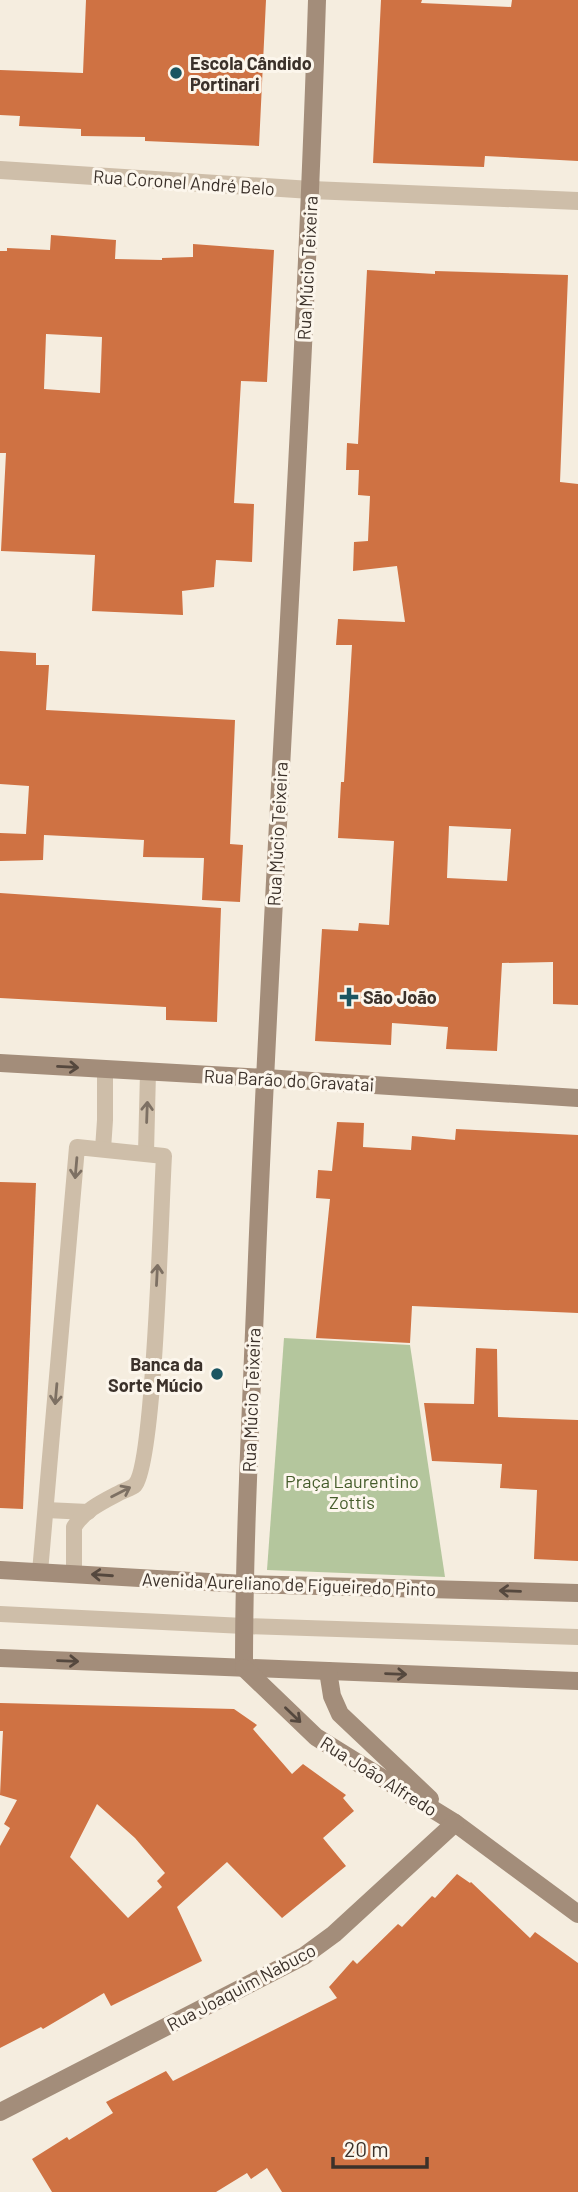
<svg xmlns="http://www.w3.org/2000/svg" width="578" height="2192" font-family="Barlow,sans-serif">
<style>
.green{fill:#b4c69d}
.building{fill:#cf7243;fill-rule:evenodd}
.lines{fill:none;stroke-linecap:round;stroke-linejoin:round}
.lane{stroke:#cebea9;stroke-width:16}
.street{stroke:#cebea9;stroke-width:18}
.secondary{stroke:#a38d7a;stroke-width:18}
.oneway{stroke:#55483e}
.oneway2{stroke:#7d7063}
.poi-dot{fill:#1b5561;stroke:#fcf6ec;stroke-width:2.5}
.labels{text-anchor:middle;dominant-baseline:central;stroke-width:6;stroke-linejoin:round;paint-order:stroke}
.poi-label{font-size:18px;font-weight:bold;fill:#3b312a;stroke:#fcf6ec;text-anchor:start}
.street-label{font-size:18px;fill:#3b312a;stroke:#fcf6ec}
.park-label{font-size:18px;fill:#455c2b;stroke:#fcf6ec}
</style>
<rect width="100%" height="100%" fill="#f5eddf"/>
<!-- green -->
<path class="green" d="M284,1338l126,7 35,232 -178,-7z"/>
<!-- building -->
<g class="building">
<path d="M86,0h180l-7,146 -114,-5v-4l-64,-1v-7l-62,-3 1,-10 -20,-1v-45l83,3z"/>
<path d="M381,0h41l-1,3 90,4 1,-7h66v161l-93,-5 -1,11 -111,-4z"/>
<path d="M51,235l65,5 -1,19 47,1v-2l31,-1v-13l81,6 -7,132 -26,-1 -7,122 20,1 -2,58 -36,-2 -2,27 -32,4 1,24 -91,-4 3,-56 -94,-4 5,-98h-6v-202h7v-3l43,2zM46,334l56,3 -2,56 -56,-4z"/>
<path d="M367,270l68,4v-3l133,4 -8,207 18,2v521l-25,-1v-42l-51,1 -5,88 -51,-2 2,-22 -56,-4 -1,22 -76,-4 7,-112 36,2 1,-8 30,2 5,-84 -56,-3 3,-56h3l8,-137h-16l2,-26 67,3 -8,-56 -44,5 1,-29 14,-1 2,-45 -12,-1 1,-25h-13l1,-27 11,1zM449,826l62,3 -4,52 -60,-3z"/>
<path d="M0,651l36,2v12h13l-3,45 189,10 -5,124 13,1 -3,57 -38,-2 2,-42 -61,-1 1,-17 -100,-5 -1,25 -43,1v-28l26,1 3,-48 -29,-2z"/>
<path d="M0,893l221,15 -4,114 -51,-2v-13l-166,-9z"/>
<path d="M337,1122l27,1 -1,24 48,3 1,-14 43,4 1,-11 122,6v178l-166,-7 -2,37 -94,-5 14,-139 -14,-1 2,-28 14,1z"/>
<path d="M0,1182l36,1 -13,326 -23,-1z"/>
<path d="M476,1348l21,1 1,68 80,3v141l-44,-2 3,-69 -37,-2 2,-24 -70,-3 -8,-58 50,1z"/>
<path d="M0,1703l234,6 23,16 -4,4 39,45 11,-10 43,31 -3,3 11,13 -31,27 23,28 -64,52 -55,-56 -50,45 25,54 -91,45 -7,-13 -61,36 -2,-2 -41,21v-202l10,-18 -6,-4 13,-24 -17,-5 3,-64h-3zM97,1804l38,34 30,35 -8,8 5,6 -34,31 -58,-61z"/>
<path d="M457,1874l13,9 1,-1 59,56 5,-6 43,31v229h-296l-15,-24 -16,11 -4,-6 -31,19h-164l-20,-33 35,-22 2,3 44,-27 -7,-11 60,-31 7,10 164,-83 -8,-11 24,-27 4,4 41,-40 4,3 30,-31 3,2z"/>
</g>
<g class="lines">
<!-- lane -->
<g class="lane">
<path d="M103,1149l2,-29v-51"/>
<path d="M146,1153l2,-81"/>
<path d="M46,1510l42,2"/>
<path d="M40,1572l37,-425 87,9c-3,46 -9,307 -29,329 -3,3 -10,5 -14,7 -17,9 -37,18 -47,35v47"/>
<path d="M0,1614l244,12 334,11"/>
</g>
<!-- street -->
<path class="street" d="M0,170l311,20 267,11"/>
<!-- secondary -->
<g class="secondary">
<path d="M0,1063l265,15 313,20"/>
<path d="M0,1570l244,14 334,9"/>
<path d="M0,1658l578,23"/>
<path d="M244,1668c0,-137 8,-274 13,-411 17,-419 47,-838 60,-1257"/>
<path d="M244,1668l72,69 139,86 123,91"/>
<path d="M328,1671l4,25 8,18 90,85"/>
<path d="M0,2112l304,-156 30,-22 121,-111"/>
</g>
</g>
<!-- one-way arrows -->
<defs><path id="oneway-shaft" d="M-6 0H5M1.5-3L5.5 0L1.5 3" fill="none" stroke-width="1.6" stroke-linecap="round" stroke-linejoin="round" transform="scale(1.75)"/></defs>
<g class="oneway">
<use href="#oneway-shaft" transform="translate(68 1067) rotate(3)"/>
<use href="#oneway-shaft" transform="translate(102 1575) rotate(-176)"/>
<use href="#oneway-shaft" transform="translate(510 1591) rotate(-178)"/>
<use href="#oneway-shaft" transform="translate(68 1661) rotate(2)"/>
<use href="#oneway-shaft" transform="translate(396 1674) rotate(2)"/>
<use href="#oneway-shaft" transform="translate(293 1715) rotate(44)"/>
</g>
<g class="oneway2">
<use href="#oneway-shaft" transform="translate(147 1112) rotate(-88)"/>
<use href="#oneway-shaft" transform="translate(76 1168) rotate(95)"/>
<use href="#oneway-shaft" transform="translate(157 1275) rotate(-87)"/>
<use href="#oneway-shaft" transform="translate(56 1394) rotate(95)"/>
<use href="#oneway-shaft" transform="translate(121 1492) rotate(-27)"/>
</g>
<!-- markers -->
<g class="poi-dot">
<circle cx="176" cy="73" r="7"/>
<path d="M345.5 986.5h7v7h7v7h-7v7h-7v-7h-7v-7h7z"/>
<circle cx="217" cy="1374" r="7"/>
</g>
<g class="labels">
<!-- poi labels -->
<g class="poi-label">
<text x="190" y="63">Escola Cândido<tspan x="190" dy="21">Portinari</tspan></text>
<text x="363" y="997">São João</text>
<text x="203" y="1364" text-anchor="end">Banca da<tspan x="203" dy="21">Sorte Múcio</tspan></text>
</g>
<!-- street labels -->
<g class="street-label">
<text transform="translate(184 182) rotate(4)">Rua Coronel André Belo</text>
<text transform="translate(307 268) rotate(-87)">Rua Múcio Teixeira</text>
<text transform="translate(277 834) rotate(-87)">Rua Múcio Teixeira</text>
<text transform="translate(289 1080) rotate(3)">Rua Barão do Gravatai</text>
<text transform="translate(251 1400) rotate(-88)">Rua Múcio Teixeira</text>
<text transform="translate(289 1584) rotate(2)">Avenida Aureliano de Figueiredo Pinto</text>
<text transform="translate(379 1776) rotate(32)">Rua João Alfredo</text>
<text transform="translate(241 1987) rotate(-28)">Rua Joaquim Nabuco</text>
</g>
<!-- park labels -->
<g class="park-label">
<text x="352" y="1481">Praça Laurentino<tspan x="352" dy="21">Zottis</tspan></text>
</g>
</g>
<!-- scale -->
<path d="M333 2157v10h94v-10" fill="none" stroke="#3b312a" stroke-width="3.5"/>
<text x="344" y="2157" font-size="21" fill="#3b312a" stroke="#fcf6ec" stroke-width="5" paint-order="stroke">20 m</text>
</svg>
